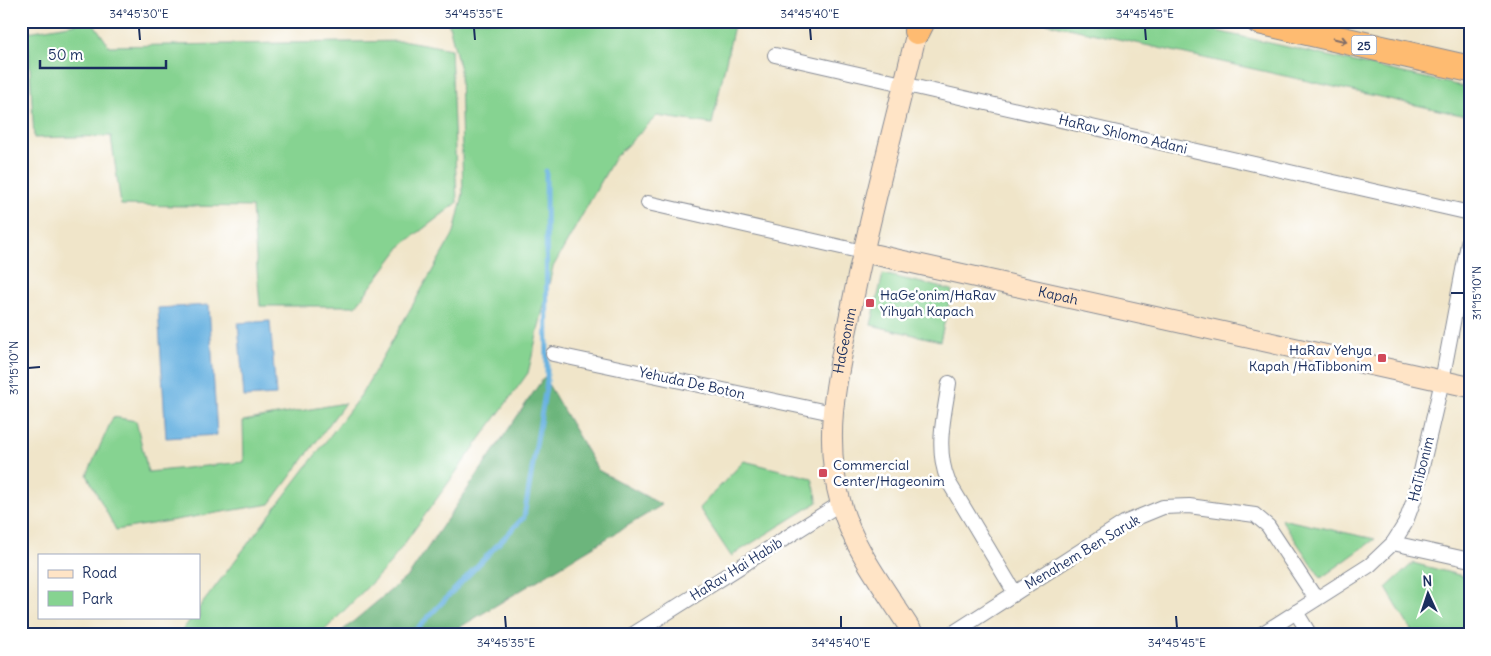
<svg xmlns="http://www.w3.org/2000/svg" width="1491" height="656" font-family="Delius,sans-serif">
<style>
.green{fill:#86d391;stroke:#508178}
.forest{fill:#6cb57b;stroke:#44726c}
.water{fill:#69b2e1;stroke:#4270a0}
.lines{fill:none;stroke-linecap:round;stroke-linejoin:round}
.stream{stroke:#69b2e1;stroke-width:5}
.street-casing{stroke:#868a94;stroke-width:16}
.secondary-casing{stroke:#868a94;stroke-width:22}
.highway-casing{stroke:#868a94;stroke-width:28}
.street{stroke:#fff;stroke-width:14}
.secondary{stroke:#ffe4c6;stroke-width:20}
.highway{stroke:#febb71;stroke-width:26}
.oneway{stroke:#816e67}
.ticks{fill:none;stroke:#1b2f5e;stroke-width:2}
.poi-dot{fill:#d1495b;stroke:#fff;stroke-width:2}
.labels{text-anchor:middle;dominant-baseline:central;stroke-width:5;stroke-linejoin:round;paint-order:stroke}
.shield{fill:#fff;stroke:#5f6d8e;stroke-width:1}
.shield-label{font-size:12px;font-weight:bold;fill:#1b2f5e}
.street-label{font-size:14px;fill:#1b2f5e;stroke:#fff}
.poi-label{font-size:14px;fill:#1b2f5e;stroke:#fff;text-anchor:start}
.neatline{fill:none;stroke:#1b2f5e;stroke-width:2}
.ticks-label{font-size:12px;text-anchor:middle;fill:#1b2f5e}
</style>
<rect width="100%" height="100%" fill="#fff"/>
<filter id="ink" filterUnits="userSpaceOnUse"><feTurbulence type="fractalNoise" baseFrequency=".02" numOctaves="2"/><feDisplacementMap in="SourceGraphic" scale="10" xChannelSelector="R" yChannelSelector="G"/><feConvolveMatrix kernelMatrix="1 2 1 2 8 2 1 2 1" color-interpolation-filters="sRGB"/></filter>
<filter id="wash" filterUnits="userSpaceOnUse"><feTurbulence type="fractalNoise" baseFrequency=".0096" numOctaves="4" result="noise"/><feDisplacementMap in="SourceGraphic" scale="20" xChannelSelector="R" yChannelSelector="G"/><feGaussianBlur stdDeviation="1.12" result="paint"/><feColorMatrix in="noise" values="0 0 0 0 0 0 0 0 0 0 0 0 0 0 0 0 0 1.4 0 .05"/><feComposite in="paint" operator="in"/></filter>
<g filter="url(#wash)">
<rect width="100%" height="100%" fill="#f0e5c9"/>
<!-- green -->
<g class="green">
<path d="M92,21l17,25 298,-5 44,8 6,154 -55,42 -46,61h-96l-8,-99 -131,-2 -10,-69 -77,2 -6,-106z"/>
<path d="M448,21h287l-23,103 -55,-8 -42,41 -62,110 -25,106 -140,193 -68,69h-141l13,-18h7v-9l162,-213 93,-162 9,-39 -3,-124z"/>
<path d="M1037,21h135l298,67v29z"/>
<path d="M883,274l69,16 -12,51 -69,-16z"/>
<path d="M345,403l-75,101 -154,26 -29,-55 26,-58 23,4 12,51 96,-10 -1,-41z"/>
<path d="M744,461l68,17 6,24 -87,54 -32,-48z"/>
<path d="M1281,519l94,20 -54,39z"/>
<path d="M1413,563l57,15v39l-3,18h-53l-28,-47z"/>
</g>
<!-- forest -->
<path class="forest" d="M544,377l54,93 64,35 -215,130h-110l72,-60z"/>
<!-- water -->
<g class="water">
<path d="M209,305l8,130 -51,3 -8,-130z"/>
<path d="M270,321l6,74 -32,2 -6,-74z"/>
</g>
<g class="lines">
<!-- stream -->
<path class="stream" d="M411,635l113,-118 23,-136 -1,-210"/>
</g>
</g>
<g filter="url(#ink)">
<g class="lines">
<!-- street casing -->
<g class="street-casing">
<g id="street">
<path d="M775,55l695,158"/>
<path d="M648,203l215,49"/>
<path d="M553,354l279,59"/>
<path d="M949,383c-5,33 -14,66 -1,98l67,112"/>
<path d="M1393,543l77,17"/>
<path d="M1296,612l14,23"/>
<path d="M632,635l209,-132"/>
<path d="M950,635l174,-112 39,-16 26,-1 66,9 13,11 48,73"/>
<path d="M1260,635l110,-70 23,-22 12,-19 10,-27 27,-116 28,-148"/>
</g>
</g>
<!-- secondary casing -->
<g class="secondary-casing">
<g id="secondary">
<path id="s1" d="M863,252l607,135"/>
<path id="s2" d="M914,635c-26,-42 -60,-84 -73,-131 -21,-73 -1,-138 13,-209 18,-88 42,-176 63,-264"/>
</g>
</g>
<!-- highway casing -->
<g class="highway-casing">
<g id="highway">
<path d="M1259,21l211,48"/>
<path d="M917,31l5,-10"/>
</g>
</g>
<!-- street -->
<use href="#street" class="street"/>
<!-- secondary -->
<use href="#secondary" class="secondary"/>
<!-- highway -->
<use href="#highway" class="highway"/>
</g>
<!-- one-way arrows -->
<defs><path id="oneway-shaft" d="M-6 0H5M1.5-3L5.5 0L1.5 3" fill="none" stroke-width="1.6" stroke-linecap="round" stroke-linejoin="round" transform="scale(1.25)"/></defs>
<use class="oneway" href="#oneway-shaft" transform="translate(1340 40) rotate(13)"/>
</g>
<!-- ticks -->
<path class="ticks" d="M139,28l1,12M474,28l1,12M810,28l1,12M1145,28l1,12M1451,293h13M28,368l12,-1M505,616l1,12M841,616v12M1176,616l1,12"/>
<!-- markers -->
<g class="poi-dot">
<rect x="865" y="298" width="10" height="10" rx="2.5"/>
<rect x="1377" y="353" width="10" height="10" rx="2.5"/>
<rect x="818" y="468" width="10" height="10" rx="2.5"/>
</g>
<g class="labels">
<!-- shield labels -->
<rect class="shield" x="1351.5" y="35.5" width="25" height="19" rx="4"/>
<g class="shield-label">
<text x="1364" y="45">25</text>
</g>
<!-- street labels -->
<g class="street-label">
<text transform="translate(1123 134) rotate(13)">HaRav Shlomo Adani</text>
<text stroke="none"><textPath href="#s1" startOffset="200">Kapah</textPath></text>
<text stroke="none"><textPath href="#s2" startOffset="316">HaGeonim</textPath></text>
<text transform="translate(692 383) rotate(12)">Yehuda De Boton</text>
<text transform="translate(1421 469) rotate(-76)">HaTibonim</text>
<text transform="translate(1082 552) rotate(-31)">Menahem Ben Saruk</text>
<text transform="translate(736 569) rotate(-32)">HaRav Hai Habib</text>
</g>
<!-- poi labels -->
<g class="poi-label">
<text x="880" y="295">HaGe'onim/HaRav<tspan x="880" dy="16">Yihyah Kapach</tspan></text>
<text x="1372" y="350" text-anchor="end">HaRav Yehya<tspan x="1372" dy="16">Kapah /HaTibbonim</tspan></text>
<text x="833" y="465">Commercial<tspan x="833" dy="16">Center/Hageonim</tspan></text>
</g>
</g>
<!-- margin -->
<rect width="1491" height="656" fill="none" stroke="#fff" stroke-width="55"/>
<!-- legend -->
<rect x="38" y="554" width="162" height="65" fill="#ffffff" stroke="#a4acbf"/>
<rect x="48" y="570" width="25" height="8" fill="#ffe4c6" stroke="#a4acbf"/>
<text x="82" y="578" font-size="15" fill="#1b2f5e">Road</text>
<rect x="48" y="591" width="25" height="15" fill="#86d391" stroke="#a4acbf"/>
<text x="82" y="604" font-size="15" fill="#1b2f5e">Park</text>
<!-- north arrow -->
<g transform="translate(1428 594) rotate(357)" stroke="#ffffff" stroke-width="4" paint-order="stroke">
<path d="M0-4L9 19L0 12L-9 19Z" fill="#1b2f5e"/>
<text y="-8" font-size="14" font-weight="bold" text-anchor="middle" fill="#1b2f5e">N</text>
</g>
<!-- scale -->
<path d="M40 60v8h126v-8" fill="none" stroke="#1b2f5e" stroke-width="2.5"/>
<text x="48" y="60" font-size="15" fill="#1b2f5e" stroke="#ffffff" stroke-width="4" paint-order="stroke">50 m</text>
<rect x="28" y="28" width="1436" height="600" class="neatline"/>
<g class="ticks-label">
<text x="139" y="18">34°45'30"E</text>
<text x="474" y="18">34°45'35"E</text>
<text x="810" y="18">34°45'40"E</text>
<text x="1145" y="18">34°45'45"E</text>
<text transform="translate(1477 293) rotate(-90)" y="4">31°15'10"N</text>
<text transform="translate(14 368) rotate(-90)" y="4">31°15'10"N</text>
<text x="506" y="647">34°45'35"E</text>
<text x="841" y="647">34°45'40"E</text>
<text x="1177" y="647">34°45'45"E</text>
</g>
</svg>
